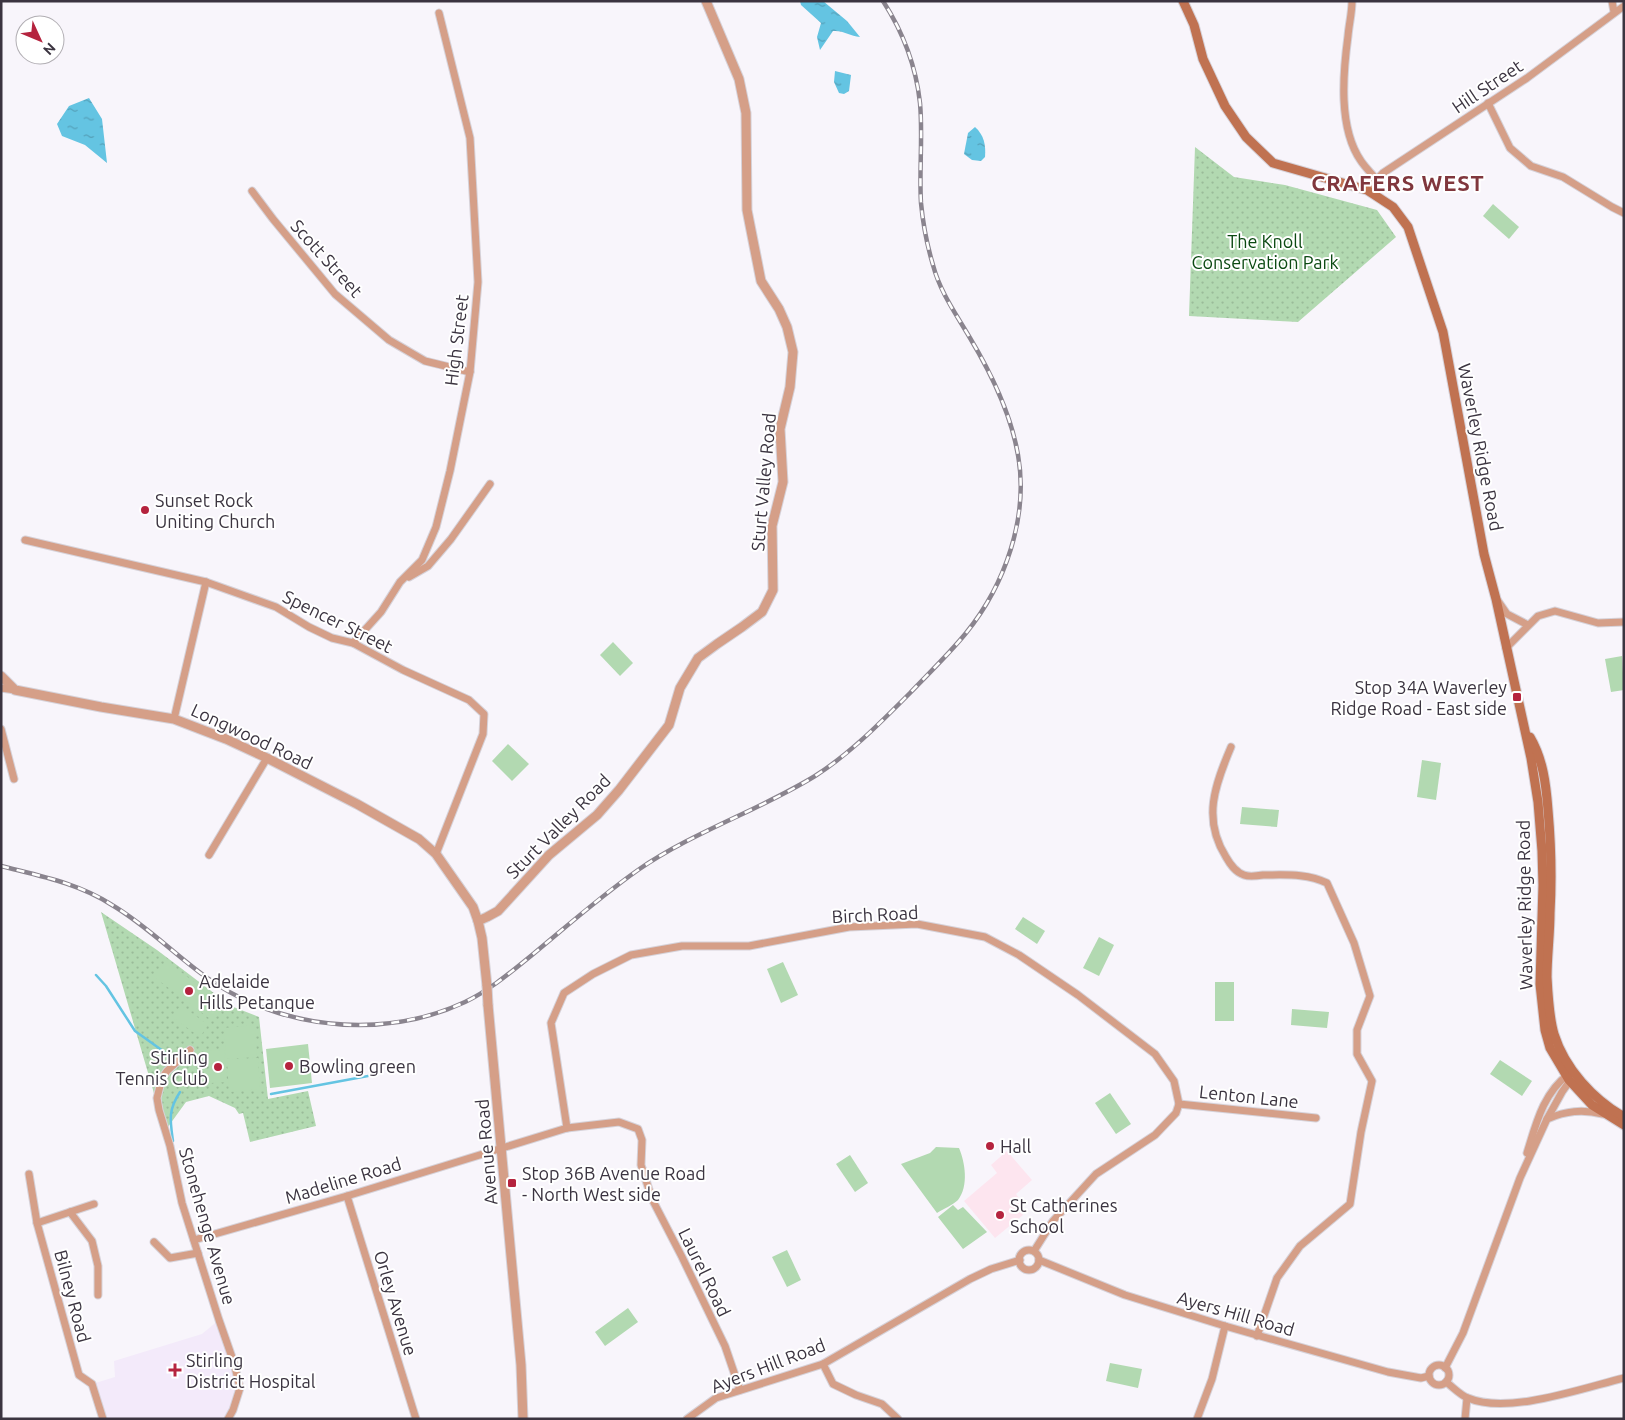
<svg xmlns="http://www.w3.org/2000/svg" width="1625" height="1420" font-family="Ubuntu,sans-serif">
<style>
.education{fill:#fde5ef}
.built{fill:#f3eafa}
.grass{fill:url(#grass-dots)}
.garden{fill:#b2d9b1}
.water{fill:url(#water-ripples)}
.lines{fill:none;stroke-linecap:round;stroke-linejoin:round}
.stream{stroke:#64c4e2;stroke-width:2.5}
.minor-casing{stroke:#d6d2d9;stroke-width:9}
.tertiary-casing{stroke:#d6d2d9;stroke-width:11}
.secondary-casing{stroke:#d6d2d9;stroke-width:11}
.minor{stroke:#d59f88;stroke-width:7}
.tertiary{stroke:#d59f88;stroke-width:9}
.secondary{stroke:#c07251;stroke-width:9}
.rail-casing{stroke:#8a848e;stroke-width:4.5}
.rail{stroke:#fff;stroke-width:2.5;stroke-dasharray:8;stroke-linecap:butt}
.tertiary-bridge-casing{stroke:#d6d2d9;stroke-width:11;stroke-linecap:butt}
.tertiary-bridge{stroke:#d59f88;stroke-width:9}
.poi-dot{fill:#b5233e;stroke:#fff;stroke-width:2}
.labels{text-anchor:middle;dominant-baseline:central;stroke-width:4;stroke-linejoin:round;paint-order:stroke}
.street-label{font-size:18px;fill:#3b3440;stroke:#fff}
.park-label{font-size:18px;fill:#0b4912;stroke:#fff}
.poi-label{font-size:18px;fill:#3b3440;stroke:#fff;text-anchor:start}
.district-label{font-size:22px;font-weight:bold;letter-spacing:1px;fill:#80373d;stroke:#fff}
</style>
<defs>
<pattern id="grass-dots" width="8" height="8" patternUnits="userSpaceOnUse" patternTransform="scale(1.25)"><rect width="8" height="8" fill="#b2d9b1"/><path d="M2 2h.1M6 6h.1" fill="none" stroke="#9abb99" stroke-width="1.8" stroke-linecap="round"/></pattern>
<pattern id="water-ripples" width="26" height="14" patternUnits="userSpaceOnUse" patternTransform="scale(1.25)"><rect width="26" height="14" fill="#64c4e2"/><path d="M2 4q2-2 4 0t4 0M15 11q2-2 4 0t4 0" fill="none" stroke="#54a0b9"/></pattern>
</defs>
<rect width="100%" height="100%" fill="#f8f5fb"/>
<!-- education -->
<path class="education" d="M1007,1151l25,29 -16,14 6,8 -5,4 6,9 -28,23 -31,-37 33,-28 -6,-8z"/>
<!-- built -->
<path class="built" d="M219,1320l21,68 -12,31h-125l-11,-35 23,-7 -1,-16 88,-27z"/>
<!-- grass -->
<g class="grass">
<path d="M1195,147l39,30 51,8 92,25 19,27 -98,85 -109,-6z"/>
<path d="M101,912l56,38 74,56 28,11 9,82 40,-8 8,35 -66,16 -7,-29 -4,1 -4,-6 -26,-12 -23,6 -21,29z"/>
</g>
<!-- garden -->
<g class="garden">
<path d="M1493,204l26,23 -10,12 -26,-23z"/>
<path d="M613,642l20,21 -13,13 -20,-21z"/>
<path d="M1622,656l2,34 -13,2 -6,-33z"/>
<path d="M508,744l21,20 -17,17 -20,-20z"/>
<path d="M1422,760l19,3 -5,37 -19,-3z"/>
<path d="M1242,807l37,3 -2,17 -37,-3z"/>
<path d="M1023,917l22,14 -8,13 -22,-15z"/>
<path d="M1099,937l15,8 -15,31 -16,-8z"/>
<path d="M166,961l59,44 -12,16 -59,-44z"/>
<path d="M783,962l15,33 -17,8 -14,-34z"/>
<rect x="1215" y="982" width="19" height="39"/>
<path d="M181,1005l27,20 -8,12 -28,-20z"/>
<path d="M1292,1009l37,3 -2,16 -36,-3z"/>
<path d="M255,1025l2,32 -31,2 -2,-31z"/>
<path d="M308,1044l4,39 -42,5 -4,-39z"/>
<path d="M224,1050l3,32 -16,1 -3,-32z"/>
<path d="M258,1058l2,31 -31,3 -2,-32z"/>
<path d="M1500,1060l32,21 -10,15 -32,-22z"/>
<path d="M1110,1093l21,31 -15,10 -21,-31z"/>
<path d="M936,1147l23,1c6,14 10,38 -1,52 -5,5 -15,9 -21,13l-36,-49 29,-11z"/>
<path d="M850,1155l18,28 -13,9 -19,-28z"/>
<path d="M953,1205l5,5 5,-3 24,25 -24,17 -25,-32z"/>
<path d="M787,1250l14,30 -14,7 -15,-30z"/>
<path d="M628,1308l10,14 -33,24 -10,-14z"/>
<path d="M1110,1363l32,6 -4,19 -32,-7z"/>
</g>
<!-- water -->
<g class="water">
<path d="M800,1h23l24,20 13,16c-10,-1 -17,-7 -27,-6l-13,19 -3,-13 4,-14 -20,-18z"/>
<path d="M835,71l16,4 -2,16 -5,3 -5,-1 -5,-11z"/>
<path d="M89,98l13,21 5,44 -22,-18 -23,-9 -5,-12 12,-18z"/>
<path d="M975,127c9,8 11,18 10,30l-4,4 -9,-1 -8,-6 4,-21z"/>
</g>
<g class="lines">
<!-- stream -->
<g class="stream">
<path d="M96,975l10,11 29,45 28,20 7,8"/>
<path d="M271,1094l97,-18"/>
<path d="M173,1141c-3,-21 -5,-31 7,-49"/>
</g>
<!-- minor casing -->
<g class="minor-casing">
<g id="minor">
<path d="M1352,1c0,12 -3,23 -4,35 -5,37 -10,92 13,125 4,6 10,12 15,18"/>
<path d="M1612,1l2,11"/>
<path d="M1488,103l22,45 21,18 32,11 49,30 12,6"/>
<path d="M1367,190l16,-17 144,-95 97,-72"/>
<path d="M252,191l21,28 62,75 54,46 36,21 45,11"/>
<path d="M25,540l181,42 70,25 33,20 23,11 21,5 50,27 66,30 15,14 -1,20 -47,120"/>
<path d="M409,577l19,-11 23,-27 39,-55"/>
<path d="M1498,601l9,13 21,11"/>
<path d="M353,643l28,-31 19,-30 22,-22 14,-33 14,-56 20,-99 8,-90 -8,-144 -31,-125"/>
<path d="M1506,648l32,-32 17,-5 43,12 26,-1"/>
<path d="M1,688l14,2"/>
<path d="M174,719l32,-137"/>
<path d="M1,729l13,50"/>
<path d="M1231,747c-16,38 -29,72 -5,110 4,7 9,15 18,18 5,2 13,1 19,0 22,0 44,-2 64,8l27,60 16,53 -13,34v24l15,27 -11,51 -11,72 -50,42 -23,32 -20,58"/>
<path d="M209,855l58,-97"/>
<path d="M190,1050l-23,21 -5,7 -5,20 2,12 11,36 12,57 37,117 15,43 6,25 -7,22 -5,9"/>
<path d="M1179,1104l137,14"/>
<path d="M1547,1119l15,-27 10,-14"/>
<path d="M567,1128l-16,-105 13,-30 29,-19 38,-19 51,-9h67l100,-19 68,-3 68,13 34,18 59,40 77,59 19,27 5,23 -3,9 -21,22 -59,39 -43,47 -19,30"/>
<path d="M1527,1153c9,-29 16,-60 42,-79"/>
<path d="M29,1174l8,49 42,152 13,9 11,35"/>
<path d="M347,1196l69,223"/>
<path d="M70,1212l22,29 6,25v29"/>
<path d="M37,1223l57,-19"/>
<path d="M194,1240l153,-44 220,-68 52,-6 19,7 4,11 -1,25 11,34 30,58 43,89 15,44"/>
<path d="M154,1242l16,16 28,-5"/>
<circle cx="1029" cy="1260" r="10"/>
<path d="M1039,1260l86,35 100,31 163,46 33,6 8,-2"/>
<path d="M823,1364l10,20 23,11 26,9 16,15"/>
<circle cx="1439" cy="1375" r="10"/>
<path d="M1445,1368l18,-35 57,-155 27,-59c19,-8 35,-10 56,-5"/>
<path d="M1446,1382c7,5 14,13 22,16 40,17 115,-10 156,-20"/>
<path d="M687,1419l29,-21 107,-34 147,-85 21,-10 29,-9"/>
<path d="M1197,1419l15,-40 13,-53"/>
<path d="M1465,1419l2,-21"/>
</g>
</g>
<!-- tertiary casing -->
<g class="tertiary-casing">
<g id="tertiary">
<path d="M1,676l14,14 86,17 73,12 52,20 41,19 90,46 62,35 17,15 37,53 5,14 4,17 5,48"/>
<path d="M478,921l9,-4 11,-6 51,-56 48,-40 22,-25 50,-65 11,-37 18,-30 19,-14 25,-17 20,-15 11,-22 -1,-64 11,-44 -3,-53 10,-42 3,-35 -6,-25 -8,-18 -18,-28 -14,-71 -1,-97 -7,-34 -33,-78"/>
<path d="M488,1005l33,360 2,54"/>
</g>
</g>
<!-- secondary casing -->
<g class="secondary-casing">
<g id="secondary">
<path d="M1183,1l11,24 9,34 22,47 21,31 27,26 94,27 26,17 15,20 35,105 41,222 12,45 35,159 7,44 4,49 1,34 -3,99 5,46 5,18 19,32 23,25 32,20"/>
<path d="M1530,737c13,22 16,47 18,73 3,34 4,68 2,103 0,21 -3,43 -3,64 1,19 2,40 7,57 11,35 39,65 70,83"/>
</g>
</g>
<!-- minor -->
<use href="#minor" class="minor"/>
<!-- tertiary -->
<use href="#tertiary" class="tertiary"/>
<!-- secondary -->
<use href="#secondary" class="secondary"/>
<!-- rail casing -->
<g class="rail-casing">
<path id="rail" d="M1,866c39,10 77,17 111,39 34,20 62,49 94,72 44,32 99,48 153,48 36,0 74,-8 106,-23 25,-12 46,-30 67,-47 35,-29 69,-59 106,-85 55,-38 120,-59 177,-94 36,-23 65,-53 95,-83 19,-20 39,-39 56,-60 39,-48 63,-116 52,-178 -7,-41 -27,-82 -48,-117 -14,-24 -30,-46 -37,-73 -6,-20 -10,-41 -12,-62 -2,-33 2,-67 -1,-100 -4,-37 -17,-71 -37,-102"/>
</g>
<!-- rail -->
<use href="#rail" class="rail"/>
<!-- tertiary-bridge casing -->
<g class="tertiary-bridge-casing">
<path id="tertiary-bridge" d="M487,986l1,19"/>
</g>
<!-- tertiary-bridge -->
<use href="#tertiary-bridge" class="tertiary-bridge"/>
</g>
<!-- markers -->
<g class="poi-dot">
<circle cx="145" cy="510" r="5"/>
<rect x="1512" y="692" width="10" height="10" rx="2.5"/>
<circle cx="189" cy="991" r="5"/>
<circle cx="289" cy="1066" r="5"/>
<circle cx="218" cy="1067" r="5"/>
<circle cx="990" cy="1146" r="5"/>
<rect x="507" y="1178" width="10" height="10" rx="2.5"/>
<circle cx="1000" cy="1215" r="5"/>
<path d="M172.5 1362.5h5v5h5v5h-5v5h-5v-5h-5v-5h5z"/>
</g>
<g class="labels">
<!-- street labels -->
<g class="street-label">
<text transform="translate(1487 86) rotate(-34)">Hill Street</text>
<text transform="translate(327 258) rotate(48)">Scott Street</text>
<text transform="translate(456 340) rotate(-83)">High Street</text>
<text transform="translate(1481 447) rotate(79)">Waverley Ridge Road</text>
<text transform="translate(763 482) rotate(-85)">Sturt Valley Road</text>
<text transform="translate(338 621) rotate(26)">Spencer Street</text>
<text transform="translate(252 736) rotate(25)">Longwood Road</text>
<text transform="translate(558 826) rotate(-45)">Sturt Valley Road</text>
<text transform="translate(1524 905) rotate(-91)">Waverley Ridge Road</text>
<text transform="translate(875 914) rotate(-3)">Birch Road</text>
<text transform="translate(1249 1096) rotate(6)">Lenton Lane</text>
<text transform="translate(486 1152) rotate(-95)">Avenue Road</text>
<text transform="translate(343 1180) rotate(-17)">Madeline Road</text>
<text transform="translate(208 1226) rotate(74)">Stonehenge Avenue</text>
<text transform="translate(705 1272) rotate(64)">Laurel Road</text>
<text transform="translate(73 1296) rotate(75)">Bilney Road</text>
<text transform="translate(396 1303) rotate(73)">Orley Avenue</text>
<text transform="translate(1236 1313) rotate(16)">Ayers Hill Road</text>
<text transform="translate(768 1365) rotate(-21)">Ayers Hill Road</text>
</g>
<!-- park labels -->
<g class="park-label">
<text x="1265" y="241">The Knoll<tspan x="1265" dy="21">Conservation Park</tspan></text>
</g>
<!-- poi labels -->
<g class="poi-label">
<text x="155" y="500">Sunset Rock<tspan x="155" dy="21">Uniting Church</tspan></text>
<text x="1507" y="687" text-anchor="end">Stop 34A Waverley<tspan x="1507" dy="21">Ridge Road - East side</tspan></text>
<text x="199" y="981">Adelaide<tspan x="199" dy="21">Hills Petanque</tspan></text>
<text x="208" y="1057" text-anchor="end">Stirling<tspan x="208" dy="21">Tennis Club</tspan></text>
<text x="299" y="1066">Bowling green</text>
<text x="1000" y="1146">Hall</text>
<text x="522" y="1173">Stop 36B Avenue Road<tspan x="522" dy="21">- North West side</tspan></text>
<text x="1010" y="1205">St Catherines<tspan x="1010" dy="21">School</tspan></text>
<text x="186" y="1360">Stirling<tspan x="186" dy="21">District Hospital</tspan></text>
</g>
<!-- district labels -->
<g class="district-label">
<text x="1398" y="182">CRAFERS WEST</text>
</g>
</g>
<!-- border -->
<rect width="1625" height="1420" fill="none" stroke="#3b3440" stroke-width="5"/>
<!-- north arrow -->
<g transform="translate(40 40) rotate(134)"><circle r="24" fill="#ffffff" stroke="#b1aeb3"/>
<path d="M0-4L9 19L0 12L-9 19Z" fill="#b5233e"/>
<text y="-8" font-size="14" font-weight="bold" text-anchor="middle" fill="#3b3440">N</text>
</g>
</svg>
